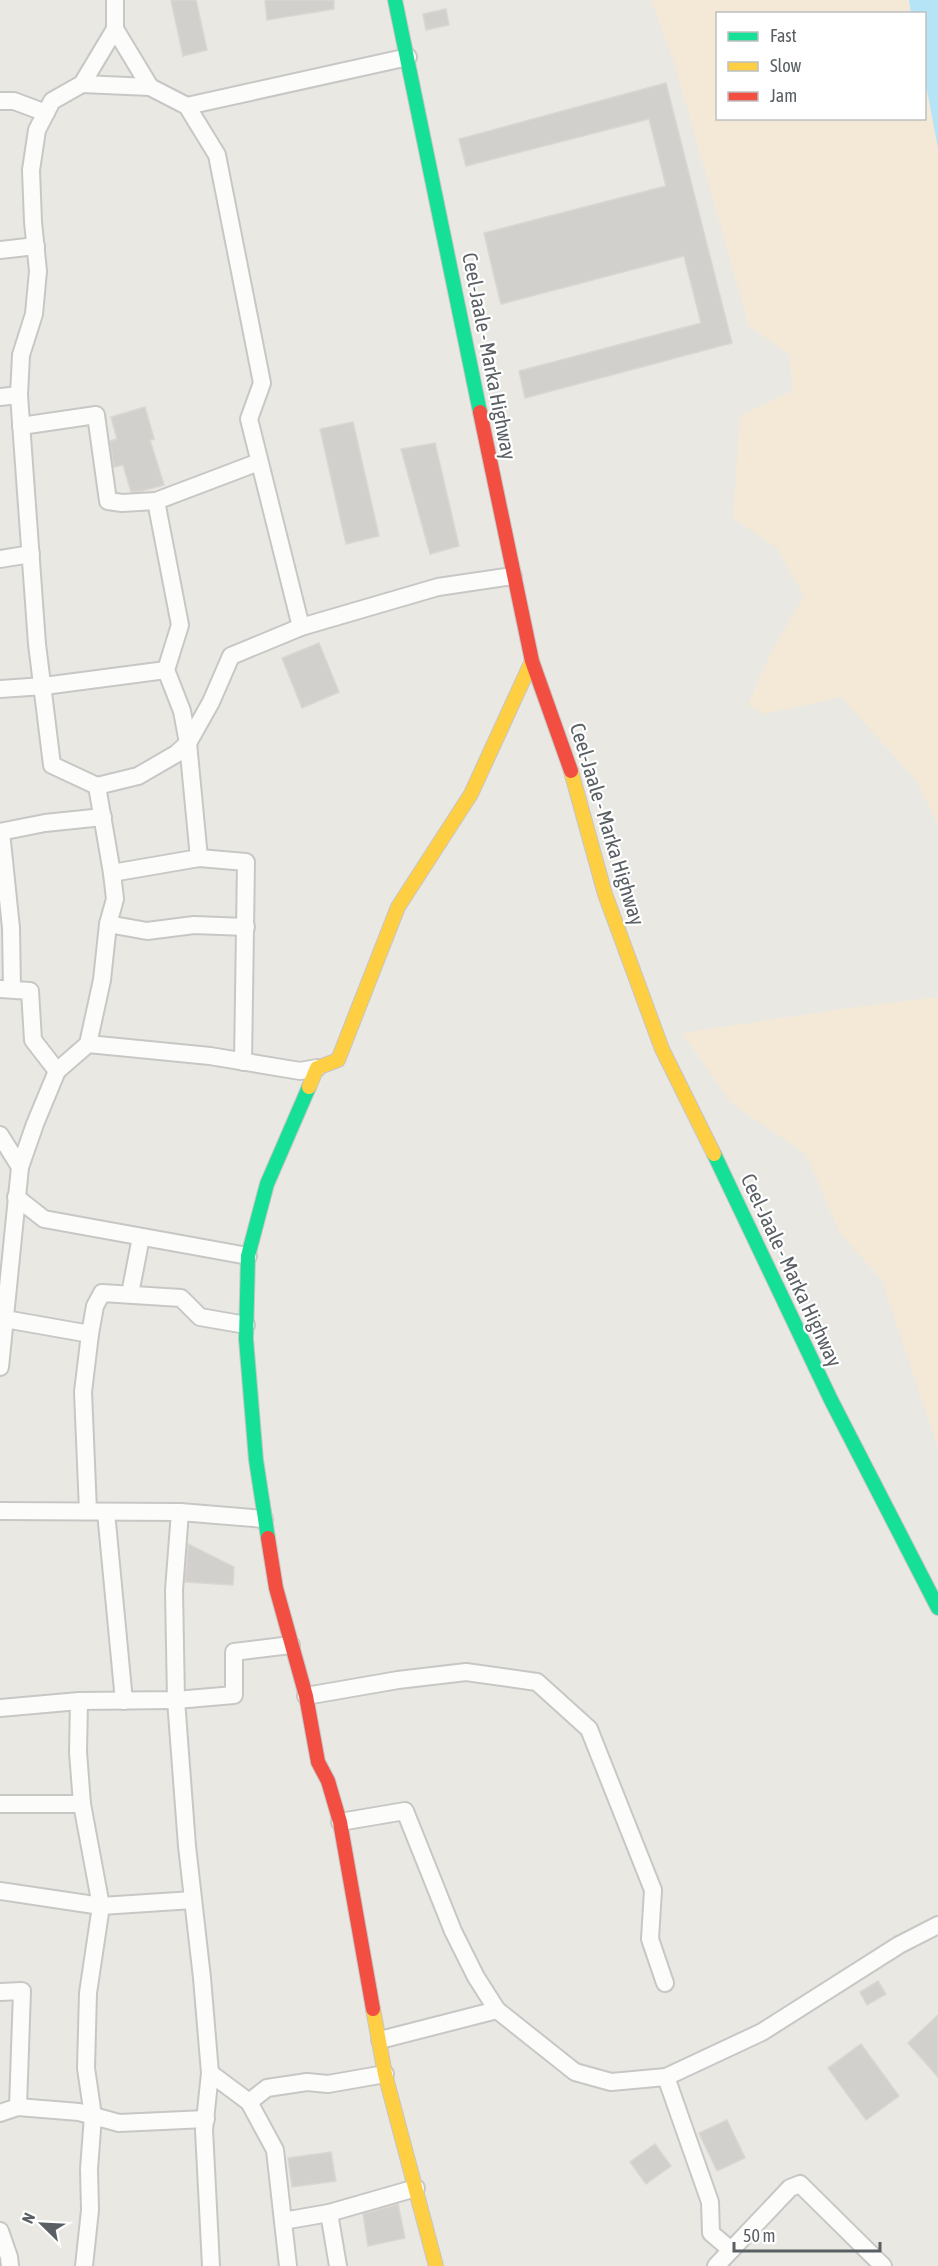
<svg xmlns="http://www.w3.org/2000/svg" width="938" height="2266" font-family="'Asap Condensed',sans-serif">
<style>
.sand{fill:#f4e9d7}
.water{fill:#b6e4f7}
.building{fill:#d2d0cd;stroke:#dad7d2;stroke-width:1.5}
.lines{fill:none;stroke-linecap:round;stroke-linejoin:round}
.street-casing{stroke:#c7c7c6;stroke-width:20}
.fast-casing{stroke:#c6c6c6;stroke-width:16}
.slow-casing{stroke:#c6c6c6;stroke-width:16}
.jam-casing{stroke:#c6c6c6;stroke-width:16}
.street{stroke:#fcfcfb;stroke-width:16}
.fast{stroke:#16e098;stroke-width:14}
.slow{stroke:#ffcf43;stroke-width:14}
.jam{stroke:#f24e42;stroke-width:14}
.labels{text-anchor:middle;dominant-baseline:central;stroke-width:4.5;stroke-linejoin:round;paint-order:stroke}
.street-label{font-size:21px;fill:#595f63;stroke:#fff}
</style>
<rect width="100%" height="100%" fill="#eae8e3"/>
<!-- sand -->
<g class="sand">
<path d="M651,0h258l2,13 -193,1v104h206l1,-38 13,68v678l-22,-46 -75,-83 -76,17 -17,-9 23,-52 33,-57 -27,-48 -44,-30 7,-102 52,-25 -2,-36 -41,-29 -74,-261z"/>
<path d="M938,997v451l-56,-168 -42,-47 -34,-79 -74,-50 -50,-71 153,-23z"/>
</g>
<!-- water -->
<path class="water" d="M909,0h29v148l-13,-68 -1,-66 -13,-1z"/>
<!-- building -->
<g class="building">
<path d="M171,0h25l11,50 -24,6z"/>
<path d="M265,0h69v9l-67,11z"/>
<path d="M446,9l3,16 -23,5 -3,-16z"/>
<path d="M666,83l66,260 -207,55 -6,-27 182,-48 -17,-67 -183,48 -7,-28 -10,-43 182,-47 -17,-67 -183,47 -7,-27z"/>
<path d="M145,407l9,32 -4,1 14,45 -22,6 -11,1 -8,-27 -9,2 -4,-26 7,-2 -6,-22z"/>
<path d="M353,422l26,114 -33,8 -26,-115z"/>
<path d="M435,443l24,103 -29,8 -29,-105z"/>
<path d="M319,643l20,49 -37,16 -20,-50z"/>
<path d="M188,1544l46,23 -1,18 -48,-3z"/>
<path d="M878,1981l8,13 -19,11 -7,-13z"/>
<path d="M938,2015v62l-30,-34z"/>
<path d="M861,2044l38,52 -33,24 -38,-52z"/>
<path d="M727,2120l18,38 -28,13 -18,-38z"/>
<path d="M655,2144l16,22 -25,18 -16,-22z"/>
<path d="M331,2152l5,29 -44,6 -4,-29z"/>
<path d="M398,2204l7,34 -37,8 -5,-32z"/>
</g>
<g class="lines">
<!-- street casing -->
<g class="street-casing">
<g id="street">
<path d="M115,29l35,58"/>
<path d="M82,84l68,3 37,19 30,49 45,228 -13,36 52,208"/>
<path d="M0,101h14l32,12"/>
<path d="M187,106l221,-49"/>
<path d="M0,250l36,-4"/>
<path d="M0,397l19,-2"/>
<path d="M21,426l75,-11 12,86 14,2 34,-2"/>
<path d="M0,559l31,-5"/>
<path d="M0,689l44,-3 122,-16"/>
<path d="M97,786l41,-10 38,-22 12,-11 23,-41 20,-46 70,-29 137,-40 75,-11"/>
<path d="M0,832l45,-9 58,-6"/>
<path d="M1,832l10,96 1,61"/>
<path d="M199,858l-11,-115 -6,-32 -16,-41 14,-45 -24,-124 103,-39"/>
<path d="M112,873l87,-15 47,4 -3,200"/>
<path d="M108,924l39,7 47,-6 52,2"/>
<path d="M0,989l30,2 3,49 24,31"/>
<path d="M88,1044l122,12 90,15 17,-3"/>
<path d="M0,1135l20,32"/>
<path d="M16,1197l28,22 204,37"/>
<path d="M130,1294l11,-57"/>
<path d="M5,1319l85,15 5,-28 7,-13 79,5 19,19 46,8"/>
<path d="M0,1367l20,-200 15,-43 22,-53 31,-27 14,-64 6,-56 7,-25 -3,-26 -15,-87 -45,-21 -15,-121 -18,-249 2,-40 13,-41 4,-43 -5,-49 -2,-52 6,-40 15,-29 30,-17 33,-55v-29"/>
<path d="M0,1511l180,1 84,7"/>
<path d="M88,1511l-5,-119 7,-58"/>
<path d="M106,1512l18,189"/>
<path d="M180,1512l-6,78 2,110 11,146 15,132 8,95 -6,57 7,136"/>
<path d="M306,1696l92,-16 68,-8 71,10 52,47 64,161 -3,49 15,44"/>
<path d="M79,1701l-1,51 4,52 19,102 -13,87 -2,75 7,48 -4,53 1,41 -6,56"/>
<path d="M0,1708l79,-7 97,-1 58,-5v-43l57,-7"/>
<path d="M0,1804h82"/>
<path d="M340,1822l65,-11 48,120 23,46 21,33 78,62 36,10 55,-5 96,-45 137,-87 39,-20"/>
<path d="M0,1891l101,15 92,-6"/>
<path d="M0,1992l22,-1 -4,116 -18,6"/>
<path d="M380,2040l117,-30"/>
<path d="M210,2073l39,29 26,48 13,116"/>
<path d="M666,2077l44,125 1,31 20,17"/>
<path d="M249,2102l18,-14 40,-6 21,2 57,-10"/>
<path d="M18,2107l61,5 40,11 87,-4"/>
<path d="M329,2213l9,53"/>
<path d="M283,2221l46,-8 87,-25"/>
<path d="M0,2231l9,26 1,9"/>
<path d="M716,2266l74,-78 10,-4 83,82"/>
</g>
</g>
<!-- fast casing -->
<g class="fast-casing">
<g id="fast">
<path d="M395,0l85,412"/>
<path d="M714,1154l117,246 107,208"/>
<path d="M268,1538l-12,-78 -10,-121 2,-83 19,-72 42,-97"/>
</g>
</g>
<!-- slow casing -->
<g class="slow-casing">
<g id="slow">
<path d="M571,771l34,123 57,155 52,105"/>
<path d="M309,1087l8,-19 21,-8 60,-153 73,-113 61,-133"/>
<path d="M373,2009l12,65 51,192"/>
</g>
</g>
<!-- jam casing -->
<g class="jam-casing">
<g id="jam">
<path d="M480,412l52,249 39,110"/>
<path d="M268,1538l8,50 30,108 12,66 10,19 12,41 33,187"/>
</g>
</g>
<!-- street -->
<use href="#street" class="street"/>
<!-- fast -->
<use href="#fast" class="fast"/>
<!-- slow -->
<use href="#slow" class="slow"/>
<!-- jam -->
<use href="#jam" class="jam"/>
</g>
<g class="labels">
<!-- street labels -->
<g class="street-label">
<text transform="translate(490 356) rotate(79)">Ceel-Jaale - Marka Highway</text>
<text transform="translate(608 824) rotate(73)">Ceel-Jaale - Marka Highway</text>
<text transform="translate(792 1270) rotate(65)">Ceel-Jaale - Marka Highway</text>
</g>
</g>
<!-- legend -->
<rect x="716" y="12" width="210" height="108" fill="#ffffff" stroke="#bdbfc1" stroke-width="1.5"/>
<rect x="728" y="32" width="30" height="9" fill="#16e098" stroke="#bdbfc1" stroke-width="1.5"/>
<text x="770" y="42" font-size="18" fill="#595f63">Fast</text>
<rect x="728" y="62" width="30" height="9" fill="#ffcf43" stroke="#bdbfc1" stroke-width="1.5"/>
<text x="770" y="72" font-size="18" fill="#595f63">Slow</text>
<rect x="728" y="92" width="30" height="9" fill="#f24e42" stroke="#bdbfc1" stroke-width="1.5"/>
<text x="770" y="102" font-size="18" fill="#595f63">Jam</text>
<!-- north arrow -->
<g transform="translate(42 2224) rotate(294)" stroke="#ffffff" stroke-width="4.5" paint-order="stroke">
<path d="M0-4.5L10 22L0 15L-10 22Z" fill="#595f63"/>
<text y="-9" font-size="16" font-weight="bold" text-anchor="middle" fill="#595f63">N</text>
</g>
<!-- scale -->
<path d="M734 2242v9h146v-9" fill="none" stroke="#595f63" stroke-width="3"/>
<text x="743" y="2242" font-size="18" fill="#595f63" stroke="#ffffff" stroke-width="4.5" paint-order="stroke">50 m</text>
</svg>
